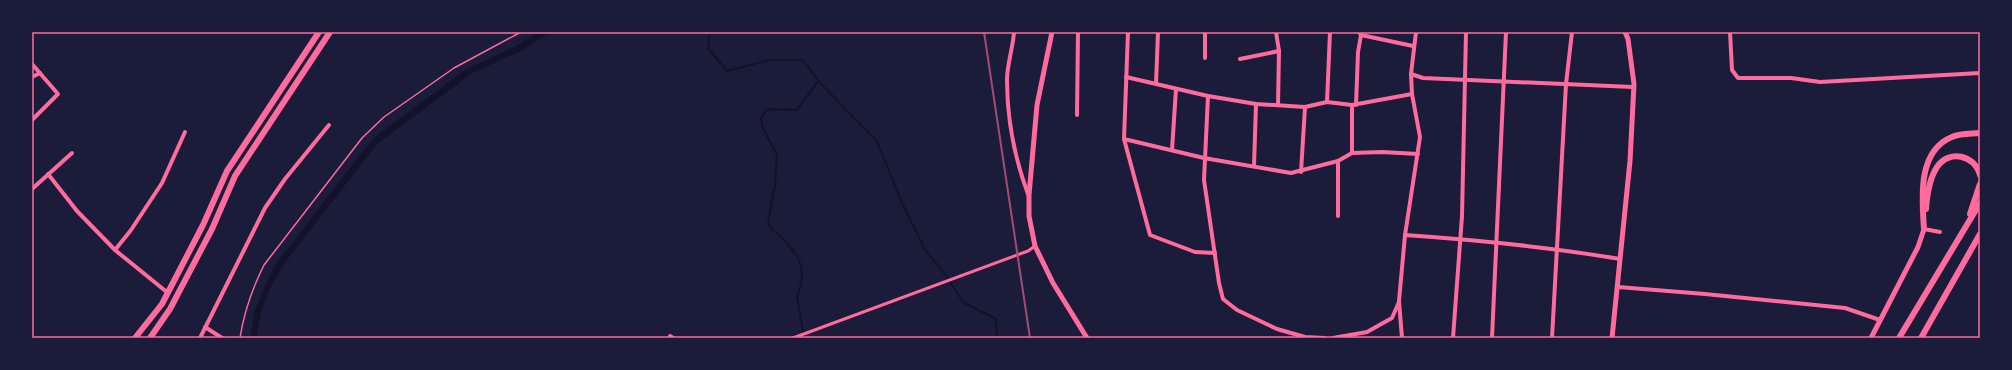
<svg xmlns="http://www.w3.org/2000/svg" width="2012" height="370" font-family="'Nunito Sans',sans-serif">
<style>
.water{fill:#12122b}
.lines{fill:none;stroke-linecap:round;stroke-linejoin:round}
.stream{stroke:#12122b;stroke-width:2}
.path{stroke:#ff6b9d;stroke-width:1.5}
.pedestrian{stroke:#ff6b9d;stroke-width:3}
.minor{stroke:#ff6b9d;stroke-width:4}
.tertiary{stroke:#ff6b9d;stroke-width:5}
.primary{stroke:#ff6b9d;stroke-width:6}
.rail{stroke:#a44b75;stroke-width:2}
.neatline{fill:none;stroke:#ff6b9d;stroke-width:1.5}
</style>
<rect width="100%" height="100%" fill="#1b1b3a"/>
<!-- water -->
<path class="water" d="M538,32h12l-29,19 -47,21 -97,72 -91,117 -17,29 -8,22 -5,26h-6l5,-28 18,-42 91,-118 12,-14 89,-66 49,-23z"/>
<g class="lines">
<!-- stream -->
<g class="stream">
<path d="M710,32l-2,16 19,23 42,-11h34l15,21 59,60 25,62 23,47 17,20 22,33 32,16 1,19"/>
<path d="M804,338l-7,-42c15,-33 -6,-49 -27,-69l-2,-5 7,-37 2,-30 -14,-27 -2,-10 6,-9 30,1 21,-29"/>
</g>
<!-- path -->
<path class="path" d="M240,338c4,-26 12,-49 24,-73l98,-127 22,-21 70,-49 67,-36"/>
<!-- pedestrian -->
<path class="pedestrian" d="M793,338l235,-87 7,-5"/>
<!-- minor -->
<g class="minor">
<path d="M1014,32c-1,16 -7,32 -7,48 0,39 8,79 21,114"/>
<path d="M1128,32l-4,107 80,19 87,15 47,-12 14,-8 30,-1 36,2"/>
<path d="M1276,32l3,19 -1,54"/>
<path d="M1359,32l2,3 52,11"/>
<path d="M1730,32l2,38 6,8h53l29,4 160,-9"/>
<path d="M1205,58v-26"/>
<path d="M1240,59l39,-8"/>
<path d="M32,64l26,30 -26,26"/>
<path d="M1411,74l12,4 210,9"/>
<path d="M32,77l8,-4"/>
<path d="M1126,77l82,19 48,8 49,3 22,-5 25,3 60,-11"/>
<path d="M1156,84l2,-52"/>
<path d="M1208,96l-4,84 15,103 4,16 14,11 40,19 28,8 19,1"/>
<path d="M1327,102l3,-70"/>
<path d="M1356,105l2,-53 3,-17"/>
<path d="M1077,115l1,-83"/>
<path d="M1124,139l26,96 45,17 20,1"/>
<path d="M1172,150l4,-61"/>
<path d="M1352,153v-48"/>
<path d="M1254,166l2,-62"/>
<path d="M1301,172l4,-65"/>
<path d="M48,174l29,37 38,39 53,43"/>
<path d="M32,189l40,-36"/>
<path d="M1338,216v-55"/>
<path d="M1924,229l16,3"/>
<path d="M1405,235c73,5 144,12 215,24"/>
<path d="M115,250l16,-20 31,-47 23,-51"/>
<path d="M1618,287l87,7 140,14 35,12"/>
<path d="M205,327l17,11"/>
<path d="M670,336l3,2"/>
<path d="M200,338l65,-130 20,-29 44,-54"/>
<path d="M1333,338l34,-6 25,-14 7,-16"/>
<path d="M1402,338l-3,-37 6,-66 15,-98 -8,-43 -1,-20 5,-42"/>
<path d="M1453,338l9,-122 4,-184"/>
<path d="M1492,338l14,-306"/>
<path d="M1552,338l14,-254 6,-52"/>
</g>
<!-- tertiary -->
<g class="tertiary">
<path d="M1052,32l-15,73 -8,90v21l6,30 18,37 34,55"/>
<path d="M1612,338l18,-177 4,-77 -6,-45 -3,-7"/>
<path d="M1871,338l47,-91 6,-18"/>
</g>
<!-- primary -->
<g class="primary">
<path d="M1926,209c1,-14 3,-30 11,-42 12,-18 38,-12 43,8"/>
<path d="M1970,214l10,-30"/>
<path d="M1924,229c-2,-30 -7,-78 28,-92 9,-4 19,-3 28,-4"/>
<path d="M135,338l27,-34 41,-79 24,-54 92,-139"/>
<path d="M150,338l20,-29 42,-80 23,-53 95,-144"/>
<path d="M1899,338l81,-135"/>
<path d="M1921,338l59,-104"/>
</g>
<!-- rail -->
<path class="rail" d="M984,32l46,306"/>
</g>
<!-- border -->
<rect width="2012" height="370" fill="none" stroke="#1b1b3a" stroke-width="66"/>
<rect x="33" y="33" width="1946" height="304" class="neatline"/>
</svg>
